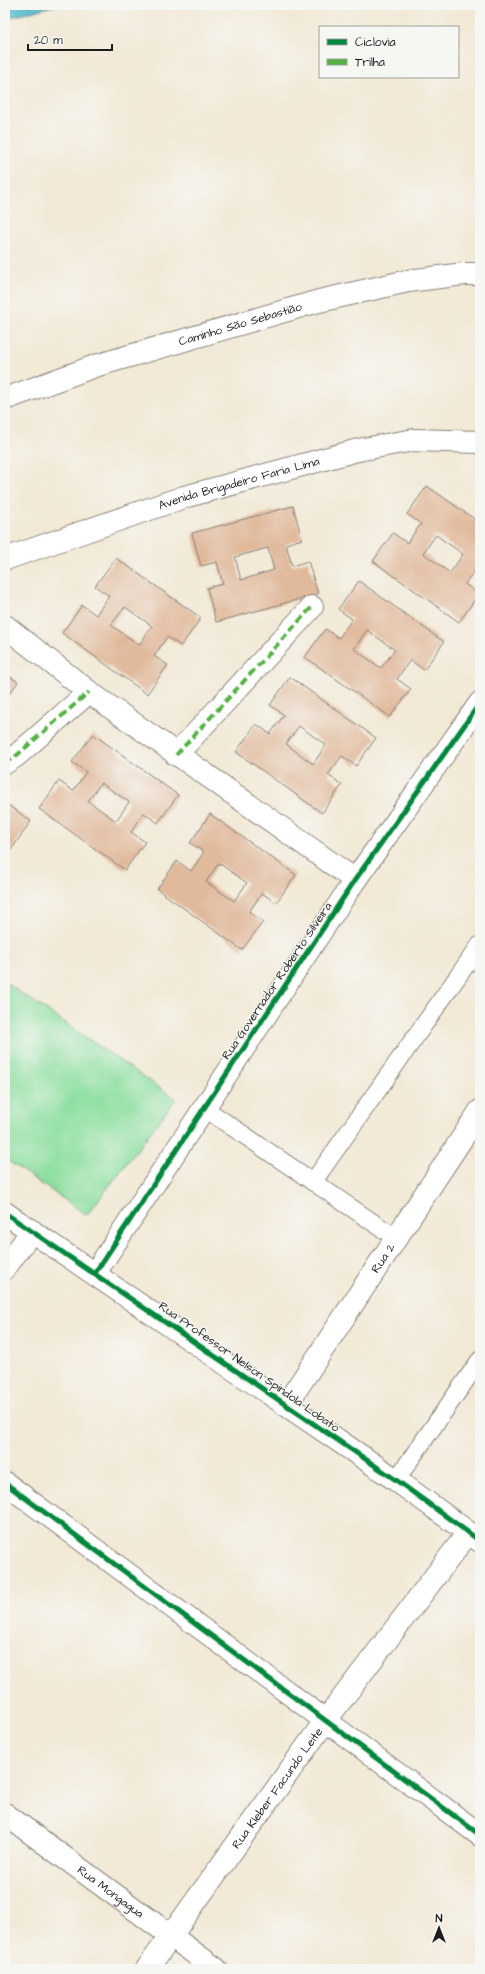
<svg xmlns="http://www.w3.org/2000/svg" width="485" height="1974" font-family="'Architects Daughter',sans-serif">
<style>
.green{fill:#8cdfa0;stroke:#547e5e}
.water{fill:#4db9c8;stroke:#346a72}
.building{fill:#e1ba9c;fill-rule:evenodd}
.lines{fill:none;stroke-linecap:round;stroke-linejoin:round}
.service-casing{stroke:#878279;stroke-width:19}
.minor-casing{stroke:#878279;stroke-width:24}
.service{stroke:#fff;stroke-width:17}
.minor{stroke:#fff;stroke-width:22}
.quiet{stroke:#55b145;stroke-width:4;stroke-dasharray:8 4;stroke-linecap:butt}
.cycleway-casing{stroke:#f6f6f2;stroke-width:8}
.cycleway{stroke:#00873e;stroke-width:5}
.labels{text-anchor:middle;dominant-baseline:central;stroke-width:3;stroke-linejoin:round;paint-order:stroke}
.street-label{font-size:12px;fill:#1c1c1c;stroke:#f6f6f2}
</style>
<rect width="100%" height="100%" fill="#f6f6f2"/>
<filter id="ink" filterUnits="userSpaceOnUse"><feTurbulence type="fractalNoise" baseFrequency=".025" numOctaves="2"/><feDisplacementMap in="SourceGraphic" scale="8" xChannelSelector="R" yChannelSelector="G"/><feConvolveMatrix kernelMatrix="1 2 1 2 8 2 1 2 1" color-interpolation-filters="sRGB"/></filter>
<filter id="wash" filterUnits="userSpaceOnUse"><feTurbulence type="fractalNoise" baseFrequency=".012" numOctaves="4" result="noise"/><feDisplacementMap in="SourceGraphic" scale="16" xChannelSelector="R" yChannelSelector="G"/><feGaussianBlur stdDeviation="0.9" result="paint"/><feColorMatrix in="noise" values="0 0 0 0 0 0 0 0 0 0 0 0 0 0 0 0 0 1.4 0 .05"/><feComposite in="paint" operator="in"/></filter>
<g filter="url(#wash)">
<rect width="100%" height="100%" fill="#f2e9d6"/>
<!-- green -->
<path class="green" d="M5,982l171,117 -89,116 -82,-56z"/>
<!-- water -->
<path class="water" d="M5,5h51l-51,14z"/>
<g id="blocks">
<!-- building -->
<g class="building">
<path d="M427,486l53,37v43l-2,-1 -13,19 14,10 -20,28 -86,-61 20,-28 14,10 14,-19 -14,-10zM436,535l27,19 -13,19 -27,-20z"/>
<path d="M293,506l9,33 -16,5 6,22 16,-5 10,33 -102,28 -9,-34 16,-4 -6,-22 -16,4 -9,-33zM268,548l6,22 -33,10 -6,-23z"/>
<path d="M116,558l85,60 -20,28 -14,-9 -13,19 14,9 -21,29 -85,-61 20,-28 14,10 13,-19 -14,-10zM125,607l27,19 -13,19 -28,-20z"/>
<path d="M359,581l85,61 -20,28 -14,-10 -13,19 14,10 -21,28 -85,-60 20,-28 14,9 13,-19 -14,-10zM367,630l28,20 -14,18 -27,-19z"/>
<path d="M5,673l13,9 -13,18z"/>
<path d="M290,677l86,61 -20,28 -14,-10 -14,19 14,10 -20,28 -86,-61 20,-28 14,10 14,-19 -14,-10zM299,726l27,19 -13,19 -27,-20z"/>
<path d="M93,734l85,61 -20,28 -14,-10 -13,19 14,10 -20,28 -86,-61 20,-28 14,10 13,-19 -14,-10zM101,783l28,19 -13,19 -28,-20z"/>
<path d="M5,803l26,18 -20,29 -6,-4z"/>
<path d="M210,814l86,61 -20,28 -14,-10 -13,19 14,10 -21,28 -85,-61 20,-28 14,10 13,-19 -14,-9zM219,863l28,20 -13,18 -28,-19z"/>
</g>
</g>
</g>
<g filter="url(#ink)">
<use href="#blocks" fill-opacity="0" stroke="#878279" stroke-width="1"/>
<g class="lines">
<!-- service casing -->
<g class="service-casing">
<g id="service">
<path d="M204,1108l192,130"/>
<path d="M313,1182l167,-237"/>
<path d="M396,1480l84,-120"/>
</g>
</g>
<!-- minor casing -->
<g class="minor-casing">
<g id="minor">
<path id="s1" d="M5,399l90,-33 224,-65 89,-20 56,-7h16"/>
<path id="s2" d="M5,559l179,-62 174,-47 56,-10 66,2"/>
<path d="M5,626l84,66 266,188"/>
<path d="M176,755l136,-148"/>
<path d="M5,763l11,-7 73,-64"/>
<path d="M5,1213l391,267 84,61"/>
<path d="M5,1268l27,-37"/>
<path d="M95,1273l260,-393 125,-177"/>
<path id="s3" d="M286,1405l194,-294"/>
<path d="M5,1483l475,352"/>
<path id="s4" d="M5,1814l211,155"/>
<path id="s5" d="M147,1969l179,-249 142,-187"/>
</g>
</g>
<!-- service -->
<use href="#service" class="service"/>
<!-- minor -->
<use href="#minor" class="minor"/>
<!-- quiet -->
<g class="quiet">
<path d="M176,755l136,-148"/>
<path d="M5,763l11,-7 73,-64"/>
</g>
<!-- cycleway casing -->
<g class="cycleway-casing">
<g id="cycleway">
<path d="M5,1213l391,267 84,61"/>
<path d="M95,1273l260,-393 125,-177"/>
<path d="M5,1483l475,352"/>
</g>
</g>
<!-- cycleway -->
<use href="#cycleway" class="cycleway"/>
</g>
</g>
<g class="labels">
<!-- street labels -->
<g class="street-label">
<text stroke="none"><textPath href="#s1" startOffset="247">Caminho São Sebastião</textPath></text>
<text stroke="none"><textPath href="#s2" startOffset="246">Avenida Brigadeiro Faria Lima</textPath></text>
<text transform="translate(277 981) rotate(-56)">Rua Governador Roberto Silveira</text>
<text stroke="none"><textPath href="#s3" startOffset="176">Rua 2</textPath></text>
<text transform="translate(249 1367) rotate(35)">Rua Professor Nelson Spindola Lobato</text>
<text stroke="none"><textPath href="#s5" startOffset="223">Rua Kleber Facundo Leite</textPath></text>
<text stroke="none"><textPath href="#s4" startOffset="131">Rua Mongagua</textPath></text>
</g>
</g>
<!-- margin -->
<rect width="485" height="1974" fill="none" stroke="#f6f6f2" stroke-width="20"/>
<!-- legend -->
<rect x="319" y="26" width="140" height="52" fill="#f6f6f2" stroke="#9f9f9c"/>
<rect x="327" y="39" width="20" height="6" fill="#00873e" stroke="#9f9f9c"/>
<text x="355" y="46" font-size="12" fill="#1c1c1c">Ciclovia</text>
<rect x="327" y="59" width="20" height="6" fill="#55b145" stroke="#9f9f9c"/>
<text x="355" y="66" font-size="12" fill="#1c1c1c">Trilha</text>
<!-- north arrow -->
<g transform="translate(439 1928)" stroke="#f6f6f2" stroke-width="3" paint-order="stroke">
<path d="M0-3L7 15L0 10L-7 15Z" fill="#1c1c1c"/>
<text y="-6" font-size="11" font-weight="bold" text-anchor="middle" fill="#1c1c1c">N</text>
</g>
<!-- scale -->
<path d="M28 44v6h84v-6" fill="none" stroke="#1c1c1c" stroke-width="2"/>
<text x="34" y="44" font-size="12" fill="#1c1c1c" stroke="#f6f6f2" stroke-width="3" paint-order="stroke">20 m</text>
</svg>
